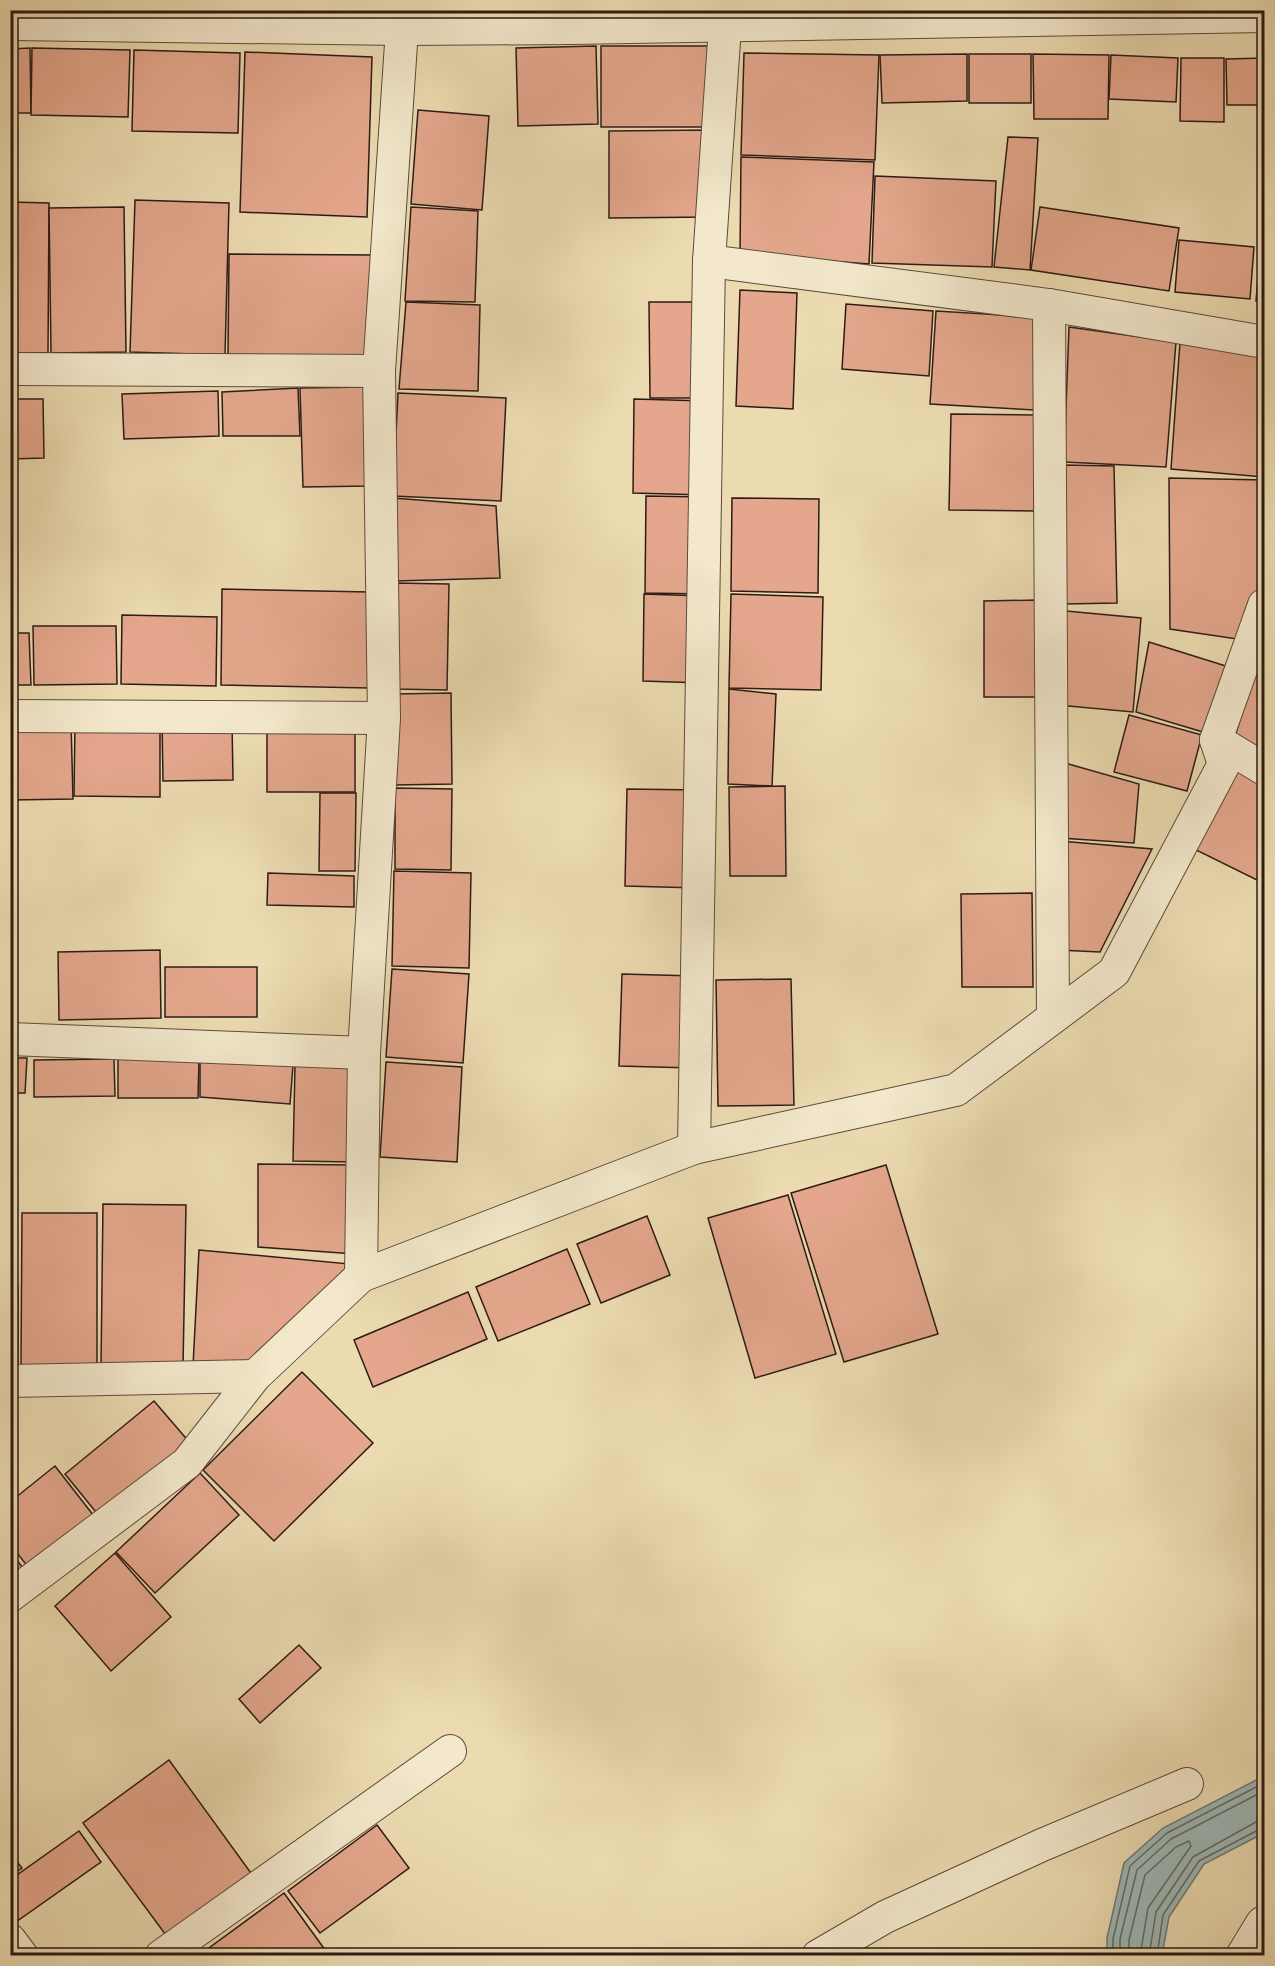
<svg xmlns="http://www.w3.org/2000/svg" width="1275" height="1966" font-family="'IM FELL English',serif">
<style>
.water{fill:#9db8b7;stroke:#707976;stroke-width:1.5}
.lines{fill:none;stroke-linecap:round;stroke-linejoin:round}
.shore{stroke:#646a66;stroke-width:1.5}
.building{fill:#e4a78d;stroke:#2c1b15;stroke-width:1.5}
.minor-casing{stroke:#5c4b3c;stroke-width:34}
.minor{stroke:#f3e8cc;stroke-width:32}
</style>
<rect width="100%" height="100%" fill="#ecdbb1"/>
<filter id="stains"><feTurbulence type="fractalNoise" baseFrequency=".00333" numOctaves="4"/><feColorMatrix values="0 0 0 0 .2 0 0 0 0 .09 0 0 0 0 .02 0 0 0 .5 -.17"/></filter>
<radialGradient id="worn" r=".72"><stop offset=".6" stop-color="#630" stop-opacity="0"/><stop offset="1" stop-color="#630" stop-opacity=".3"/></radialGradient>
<!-- water -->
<path class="water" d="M1264,1776v57l-60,31 -35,53 -7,38h-55v-17l17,-75 39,-35z"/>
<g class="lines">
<!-- shore -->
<g class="shore">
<path d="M1113,1956v-17l17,-73 37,-33 97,-50"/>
<path d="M1120,1956v-17l17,-69 34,-31 93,-48"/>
<path d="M1129,1956v-16l16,-65 31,-28 13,-6 2,5 -43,62 -8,48"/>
<path d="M1149,1956l7,-44 37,-55 63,-35 8,-2"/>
<path d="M1157,1956l6,-41 36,-54 61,-32 4,-1"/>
</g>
</g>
<!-- building -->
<g class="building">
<path d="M596,46l2,78 -80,2 -2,-78z"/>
<rect x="601" y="46" width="109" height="81"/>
<path d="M30,48l1,65h-21v-64z"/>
<path d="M32,48l98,2 -2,67 -97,-2z"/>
<path d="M134,50l106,3 -2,80 -106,-2z"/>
<path d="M245,52l127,5 -5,160 -127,-5z"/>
<path d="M744,53l135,2 -4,105 -134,-5z"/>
<path d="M967,54v47l-85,2 -2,-48z"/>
<rect x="969" y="54" width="62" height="49"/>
<path d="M1033,54l76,1 -1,64h-74z"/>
<path d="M1111,55l67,3 -2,44 -67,-3z"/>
<path d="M1181,58h43v64l-44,-1z"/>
<path d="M1264,58v47h-37l-1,-46z"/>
<path d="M418,110l71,6 -7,94 -71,-6z"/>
<path d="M710,130l1,87 -102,1v-87z"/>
<path d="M1008,137l30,1 -8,132 -36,-3z"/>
<path d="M741,157l133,5 -5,102 -129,-10z"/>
<path d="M875,176l121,5 -4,86 -120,-4z"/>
<path d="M135,200l94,3 -4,152 -95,-3z"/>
<path d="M10,202l39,1 -1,150h-38z"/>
<path d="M124,207l2,145 -75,1 -2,-145z"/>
<path d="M411,207l67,4 -3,91 -70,-1z"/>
<path d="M1040,207l139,21 -10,63 -138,-21z"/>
<path d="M1262,228h2v73h-8z"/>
<path d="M1179,240l75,7 -4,52 -75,-7z"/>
<path d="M229,254l146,1 -1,101 -146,-1z"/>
<path d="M740,290l57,3 -4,116 -57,-3z"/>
<path d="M406,302l74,3 -2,86 -79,-2z"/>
<path d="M649,302h57l1,96h-57z"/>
<path d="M846,304l87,7 -4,65 -87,-7z"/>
<path d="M936,311l100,6 -1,93 -105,-6z"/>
<path d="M1069,327l107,15 -10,125 -102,-5z"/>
<path d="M1180,342l84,14v121l-93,-8z"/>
<path d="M366,387l3,99 -66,1 -3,-99z"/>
<path d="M298,388l2,48h-77l-1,-44z"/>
<path d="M218,391l1,45 -95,3 -2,-45z"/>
<path d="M398,393l108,5 -5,103 -108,-5z"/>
<path d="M10,399h33l1,59 -34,1z"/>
<path d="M634,399l73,2 -2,94 -72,-2z"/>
<path d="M951,414l84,1 -1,96 -85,-1z"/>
<path d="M1064,465l50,1 3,137 -52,1z"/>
<path d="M1169,478l95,2v93l-27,66 -67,-10z"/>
<path d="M646,496l60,1 -2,97 -59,-1z"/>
<path d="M393,498l103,8 4,72 -104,3z"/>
<path d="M732,498l87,1 -1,94 -87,-2z"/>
<path d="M395,583l54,1 -2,106 -54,-1z"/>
<path d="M222,589l148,3 -1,96 -148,-3z"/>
<path d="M644,594l60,2 -2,87 -59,-2z"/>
<path d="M731,594l92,3 -2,93 -92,-2z"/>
<path d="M1037,600v97h-53v-96z"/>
<path d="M1066,611l75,7 -8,94 -75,-7z"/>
<path d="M122,615l95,2 -1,69 -95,-2z"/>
<path d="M33,626h83l1,58 -83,1z"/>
<path d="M10,633h19l2,52h-21z"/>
<path d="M1149,642l80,25 -26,65 -67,-20z"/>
<path d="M1259,654l5,3v101l-30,-18z"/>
<path d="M729,689l47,5 -4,92 -44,-2z"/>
<path d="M451,693l1,91 -57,1 -1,-91z"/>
<path d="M1129,715l73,20 -15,56 -73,-19z"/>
<path d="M71,721l2,78 -63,1v-78z"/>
<path d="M75,721h85v76l-86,-1z"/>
<path d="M232,721l1,59 -70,1 -1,-59z"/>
<rect x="267" y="723" width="88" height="69"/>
<path d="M1228,759l36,18v98l-3,7 -75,-37z"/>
<path d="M1065,763l74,21 -5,59 -74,-5z"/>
<path d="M785,786l1,90h-56l-1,-89z"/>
<path d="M395,788l57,1 -1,81 -56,-1z"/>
<path d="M627,789l72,1 -1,98 -73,-2z"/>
<path d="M320,793h36l-1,78h-36z"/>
<path d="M1060,841l92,8 -52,103 -42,-2z"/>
<path d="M394,871l77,2 -2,95 -77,-2z"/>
<path d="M268,873l86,3v31l-87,-2z"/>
<path d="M1032,893l1,94h-71l-1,-93z"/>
<path d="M160,950l1,68 -102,2 -1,-68z"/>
<rect x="165" y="967" width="92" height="50"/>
<path d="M392,969l77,5 -6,89 -77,-6z"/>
<path d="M622,974l73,2 -3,92 -73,-2z"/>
<path d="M791,979l3,126 -76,1 -2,-126z"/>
<path d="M10,1058h17l-2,35h-15z"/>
<path d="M114,1059l1,37 -81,1v-37z"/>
<path d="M118,1059l81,1 -1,38h-80z"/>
<path d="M200,1060l93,5 -3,39 -90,-7z"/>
<path d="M386,1062l76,5 -5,95 -77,-5z"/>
<path d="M295,1065l62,1 -2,96 -62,-1z"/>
<path d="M258,1164l97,1v89l-97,-7z"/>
<path d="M886,1165l52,169 -94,28 -53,-169z"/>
<path d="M788,1195l48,159 -81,24 -47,-160z"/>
<path d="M103,1204l83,1 -3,162 -82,-1z"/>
<path d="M22,1213h75v153l-76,-1z"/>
<path d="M647,1216l23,59 -69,28 -24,-59z"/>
<path d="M567,1249l23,55 -92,37 -22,-54z"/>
<path d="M199,1250l151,14 -101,104 -56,-2z"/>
<rect x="10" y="1287" width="8" height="79"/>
<path d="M468,1292l19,47 -114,48 -19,-47z"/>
<path d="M302,1372l71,71 -99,98 -71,-71z"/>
<path d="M154,1401l36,42 -90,74 -35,-43z"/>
<path d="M55,1466l42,54 -65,52 -22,-28v-42z"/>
<path d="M200,1473l39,42 -84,78 -39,-41z"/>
<path d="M10,1552l19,23 -19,14z"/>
<path d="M115,1553l56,64 -60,54 -56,-65z"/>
<path d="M299,1645l22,23 -61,55 -21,-24z"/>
<path d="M169,1760l87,120 -85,62 -88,-119z"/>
<path d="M377,1825l32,43 -89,65 -32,-42z"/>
<path d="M79,1831l22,31 -91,64v-46z"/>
<path d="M10,1853l12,15 -12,8z"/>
<path d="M284,1893l44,61 -2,2h-128z"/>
</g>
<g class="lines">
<!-- minor casing -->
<g class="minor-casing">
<g id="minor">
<path d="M10,24l392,5 170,-1 692,-12"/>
<path d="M709,261l340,44 215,37"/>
<path d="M1049,305l4,712"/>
<path d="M10,369l369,2"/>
<path d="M10,716l374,2"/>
<path d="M1216,740l48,29"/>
<path d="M10,1039l354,14"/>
<path d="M694,1148l15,-887 16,-235"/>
<path d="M361,1276l3,-223 20,-335 -5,-347 23,-342"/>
<path d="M10,1381l245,-5"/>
<path d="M10,1596l177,-133 68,-87 106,-100 333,-128 262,-58 158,-118 110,-208 -8,-24 48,-135"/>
<path d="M10,1940l12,16"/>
<path d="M161,1956l289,-205"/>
<path d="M818,1956l67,-39 157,-72 145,-61"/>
<path d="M1242,1956l20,-33 2,-1"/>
</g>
</g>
<!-- minor -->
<use href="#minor" class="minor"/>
</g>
<!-- margin -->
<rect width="1275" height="1966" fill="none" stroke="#ecdbb1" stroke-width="36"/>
<rect x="12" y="12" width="1251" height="1942" fill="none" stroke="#2c1b15" stroke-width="3"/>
<rect x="18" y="18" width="1239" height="1930" fill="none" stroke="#2c1b15" stroke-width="1.5"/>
<rect width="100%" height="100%" filter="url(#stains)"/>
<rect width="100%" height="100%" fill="url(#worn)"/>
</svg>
